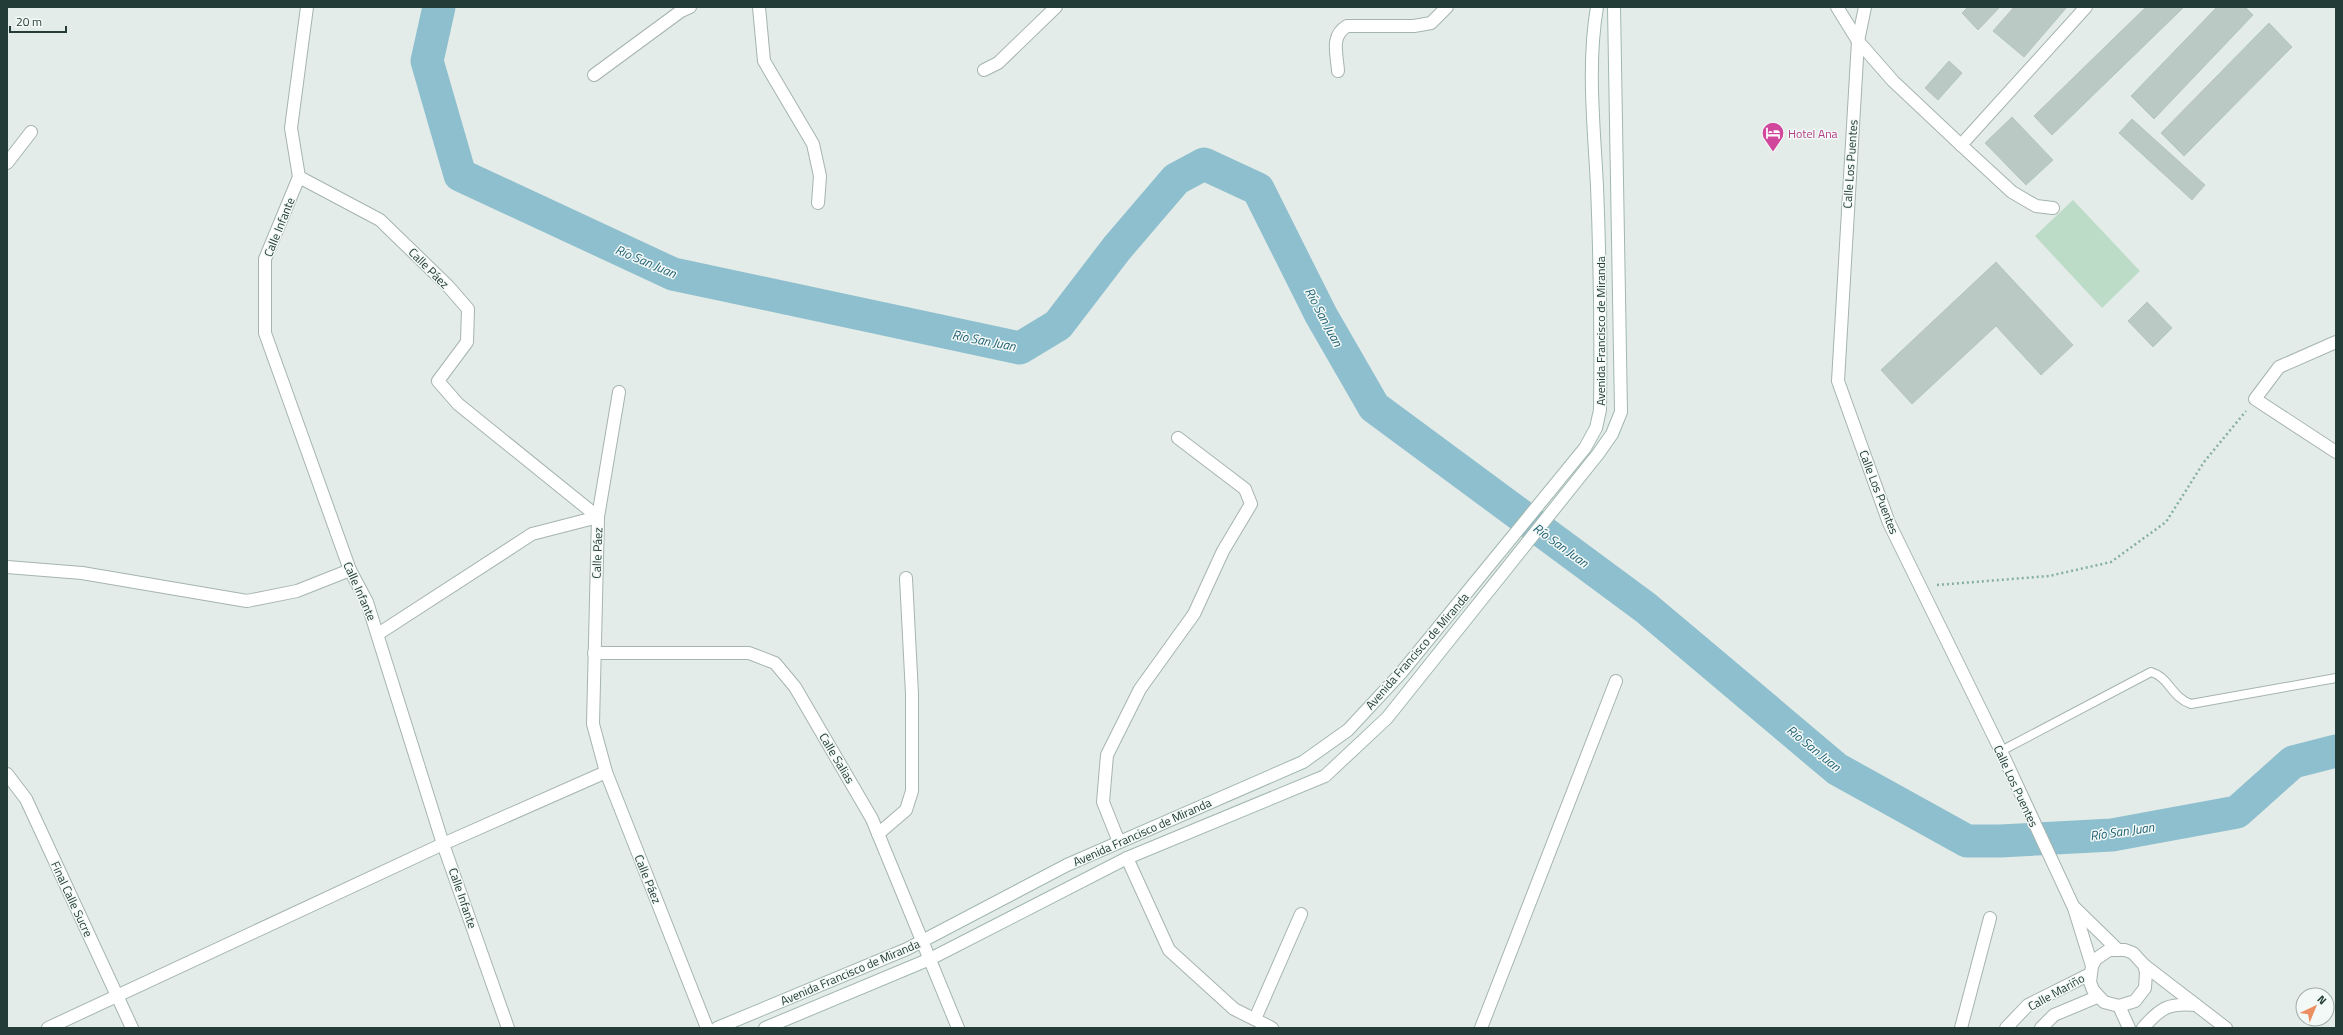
<svg xmlns="http://www.w3.org/2000/svg" width="2343" height="1035" font-family="'Titillium Web',sans-serif">
<style>
.green{fill:#bddcc7}
.lines{fill:none;stroke-linecap:round;stroke-linejoin:round}
.river{stroke:#8ebfce;stroke-width:33}
.building{fill:#bbc9c5;stroke:#b5c5c0}
.lane-casing{stroke:#a6b4af;stroke-width:10}
.street-casing{stroke:#a6b4af;stroke-width:14}
.secondary-casing{stroke:#a2b7b1;stroke-width:14}
.path{stroke:#85aea4;stroke-width:2.5;stroke-dasharray:2 3;stroke-linecap:butt}
.lane{stroke:#fff;stroke-width:8}
.street{stroke:#fff;stroke-width:12}
.secondary{stroke:#fff;stroke-width:12}
.labels{text-anchor:middle;dominant-baseline:central;stroke-width:3;stroke-linejoin:round;paint-order:stroke}
.hotel-label{font-size:12px;fill:#b23c85;stroke:#f3f9f6;text-anchor:start}
.street-label{font-size:12px;fill:#233c37;stroke:#f3f9f6}
.water-label{font-size:13px;font-style:italic;fill:#206175;stroke:#f3f9f6}
</style>
<rect width="100%" height="100%" fill="#e3ece8"/>
<!-- green -->
<path class="green" d="M2073,200l67,71 -38,37 -67,-72z"/>
<g class="lines">
<!-- river -->
<path class="river" d="M439,7l-12,54 33,114 213,99 347,74 38,-23 59,-77 59,-69 28,-15 54,25 63,126 53,92 272,201 191,161 130,72h33l112,-6 125,-23 56,-50 43,-11"/>
</g>
<!-- building -->
<g class="building">
<path d="M1968,7h32l-22,23 -16,-17z"/>
<path d="M2014,7h53l-43,50 -31,-26z"/>
<path d="M2146,7h38l-132,128 -18,-19z"/>
<path d="M2217,7h28l8,8 -99,104 -23,-23z"/>
<path d="M2269,23l23,24 -108,109 -23,-23z"/>
<path d="M1949,61l13,12 -24,27 -13,-12z"/>
<path d="M2012,117l41,43 -27,25 -41,-42z"/>
<path d="M2132,119l73,66 -13,15 -73,-67z"/>
<path d="M1996,262l77,83 -32,30 -45,-49 -84,78 -31,-34z"/>
<path d="M2147,302l25,26 -19,19 -25,-26z"/>
</g>
<g class="lines">
<!-- lane casing -->
<g class="lane-casing">
<path id="lane" d="M2001,751l150,-79c18,5 20,25 40,32l145,-26"/>
</g>
<!-- street casing -->
<g class="street-casing">
<g id="street">
<path d="M759,7l5,54 49,83 7,32 -2,27"/>
<path d="M1837,7l21,34 35,40 68,64 51,47 24,14 17,2"/>
<path d="M1865,7l-7,34 -20,340 51,142 112,228 73,157 18,58 -2,16 3,8 11,12 15,4 16,-5 10,-13 1,-16 -2,-7 -11,-12 -8,-3h-16l-13,9 -4,7"/>
<path d="M984,70l14,-7 58,-56"/>
<path d="M1338,71c-1,-17 -8,-35 9,-45h67l17,-3 16,-16"/>
<path d="M594,75l87,-64 9,-4"/>
<path d="M1961,145l125,-138"/>
<path d="M7,163l24,-31"/>
<path d="M299,177l81,43 68,66 20,23 -1,33 -29,39 20,23 140,113 -5,207 13,48 101,256"/>
<path d="M299,177l-34,82v74l85,237 17,32 76,242 65,184"/>
<path d="M299,177l-8,-49 16,-121"/>
<path d="M2336,342l-57,25 -24,32 81,53"/>
<path d="M7,567l75,6 165,28 50,-10 53,-21"/>
<path d="M378,634l154,-100 66,-17 21,-125"/>
<path d="M594,653h155l26,10 20,24 77,132 86,209"/>
<path d="M7,774l19,25 106,229"/>
<path d="M878,834l28,-24 6,-19v-97l-6,-116"/>
<path d="M1119,842l-16,-40 4,-47 33,-66 54,-75 29,-63 28,-47 -6,-15 -67,-51"/>
<path d="M1127,858l42,92 65,59 38,19"/>
<path d="M2075,908l42,41"/>
<path d="M2144,965l82,63"/>
<path d="M2119,1006l10,22"/>
<path d="M1255,1019l46,-105"/>
<path d="M48,1028l395,-184 163,-72"/>
<path d="M1481,1028l135,-347"/>
<path d="M1961,1028l29,-110"/>
<path d="M2006,1028l22,-23 62,-31"/>
<path d="M2041,1028l13,-13 43,-18"/>
<path d="M2143,1028c18,-21 26,-25 53,-23"/>
</g>
</g>
<!-- secondary casing -->
<g class="secondary-casing">
<g id="secondary">
<path d="M717,1028l190,-79 160,-84 236,-103 45,-32 53,-57 184,-225 11,-20 4,-18c1,-75 0,-149 -3,-224 -3,-59 -10,-121 0,-179"/>
<path d="M765,1028l165,-69 197,-101 198,-82 62,-58 211,-264 14,-20 9,-22 -7,-405"/>
</g>
</g>
<!-- path -->
<path class="path" d="M1937,585l112,-9 62,-14 55,-40 38,-60 42,-51"/>
<!-- lane -->
<use href="#lane" class="lane"/>
<!-- street -->
<use href="#street" class="street"/>
<!-- secondary -->
<use href="#secondary" class="secondary"/>
</g>
<!-- icons -->
<defs>
<g id="hotel-pin" transform="scale(1.15)"><path d="M0 17L-7.5 6A9.5 9.5 0 1 1 7.5 6Z" fill="#d1479c" stroke="#f3f9f6"/><path d="M-6-4.5h1.5V1H6V5H4.5V3h-9V5H-6ZM-4 0a1.8 1.8 0 1 1 3.6 0ZM.5 0V-2.5h3Q6-2.5 6 0Z" fill="#fff"/></g>
</defs>
<g fill-rule="evenodd">
<use href="#hotel-pin" x="1773" y="133"/>
</g>
<g class="labels">
<!-- hotel labels -->
<g class="hotel-label">
<text x="1788" y="133">Hotel Ana</text>
</g>
<!-- street labels -->
<g class="street-label">
<text transform="translate(1850 164) rotate(-86)">Calle Los Puentes</text>
<text transform="translate(279 227) rotate(-68)">Calle Infante</text>
<text transform="translate(429 268) rotate(45)">Calle Páez</text>
<text transform="translate(1600 331) rotate(-90)">Avenida Francisco de Miranda</text>
<text transform="translate(1879 492) rotate(69)">Calle Los Puentes</text>
<text transform="translate(597 553) rotate(-88)">Calle Páez</text>
<text transform="translate(360 591) rotate(66)">Calle Infante</text>
<text transform="translate(1417 651) rotate(-49)">Avenida Francisco de Miranda</text>
<text transform="translate(837 758) rotate(59)">Calle Salias</text>
<text transform="translate(2016 786) rotate(65)">Calle Los Puentes</text>
<text transform="translate(1142 832) rotate(-24)">Avenida Francisco de Miranda</text>
<text transform="translate(648 879) rotate(68)">Calle Páez</text>
<text transform="translate(463 898) rotate(71)">Calle Infante</text>
<text transform="translate(72 899) rotate(65)">Final Calle Sucre</text>
<text transform="translate(850 972) rotate(-23)">Avenida Francisco de Miranda</text>
<text transform="translate(2056 992) rotate(-29)">Calle Mariño</text>
</g>
<!-- water labels -->
<g class="water-label">
<text transform="translate(646 261) rotate(23)">Río San Juan</text>
<text transform="translate(1324 317) rotate(62)">Río San Juan</text>
<text transform="translate(984 340) rotate(11)">Río San Juan</text>
<text transform="translate(1561 545) rotate(36)">Río San Juan</text>
<text transform="translate(1814 748) rotate(39)">Río San Juan</text>
<text transform="translate(2122 831) rotate(-8)">Río San Juan</text>
</g>
</g>
<!-- border -->
<rect width="2343" height="1035" fill="none" stroke="#233c37" stroke-width="16"/>
<!-- north arrow -->
<g transform="translate(2315 1007) rotate(44)"><circle r="19" fill="#f3f9f6" stroke="#a0adaa"/>
<path d="M0-3L7 15L0 10L-7 15Z" fill="#eb8e62"/>
<text y="-6" font-size="11" font-weight="bold" text-anchor="middle" fill="#233c37">N</text>
</g>
<!-- scale -->
<path d="M10 26v6h56v-6" fill="none" stroke="#233c37" stroke-width="2"/>
<text x="16" y="26" font-size="12" fill="#233c37" stroke="#f3f9f6" stroke-width="3" paint-order="stroke">20 m</text>
</svg>
